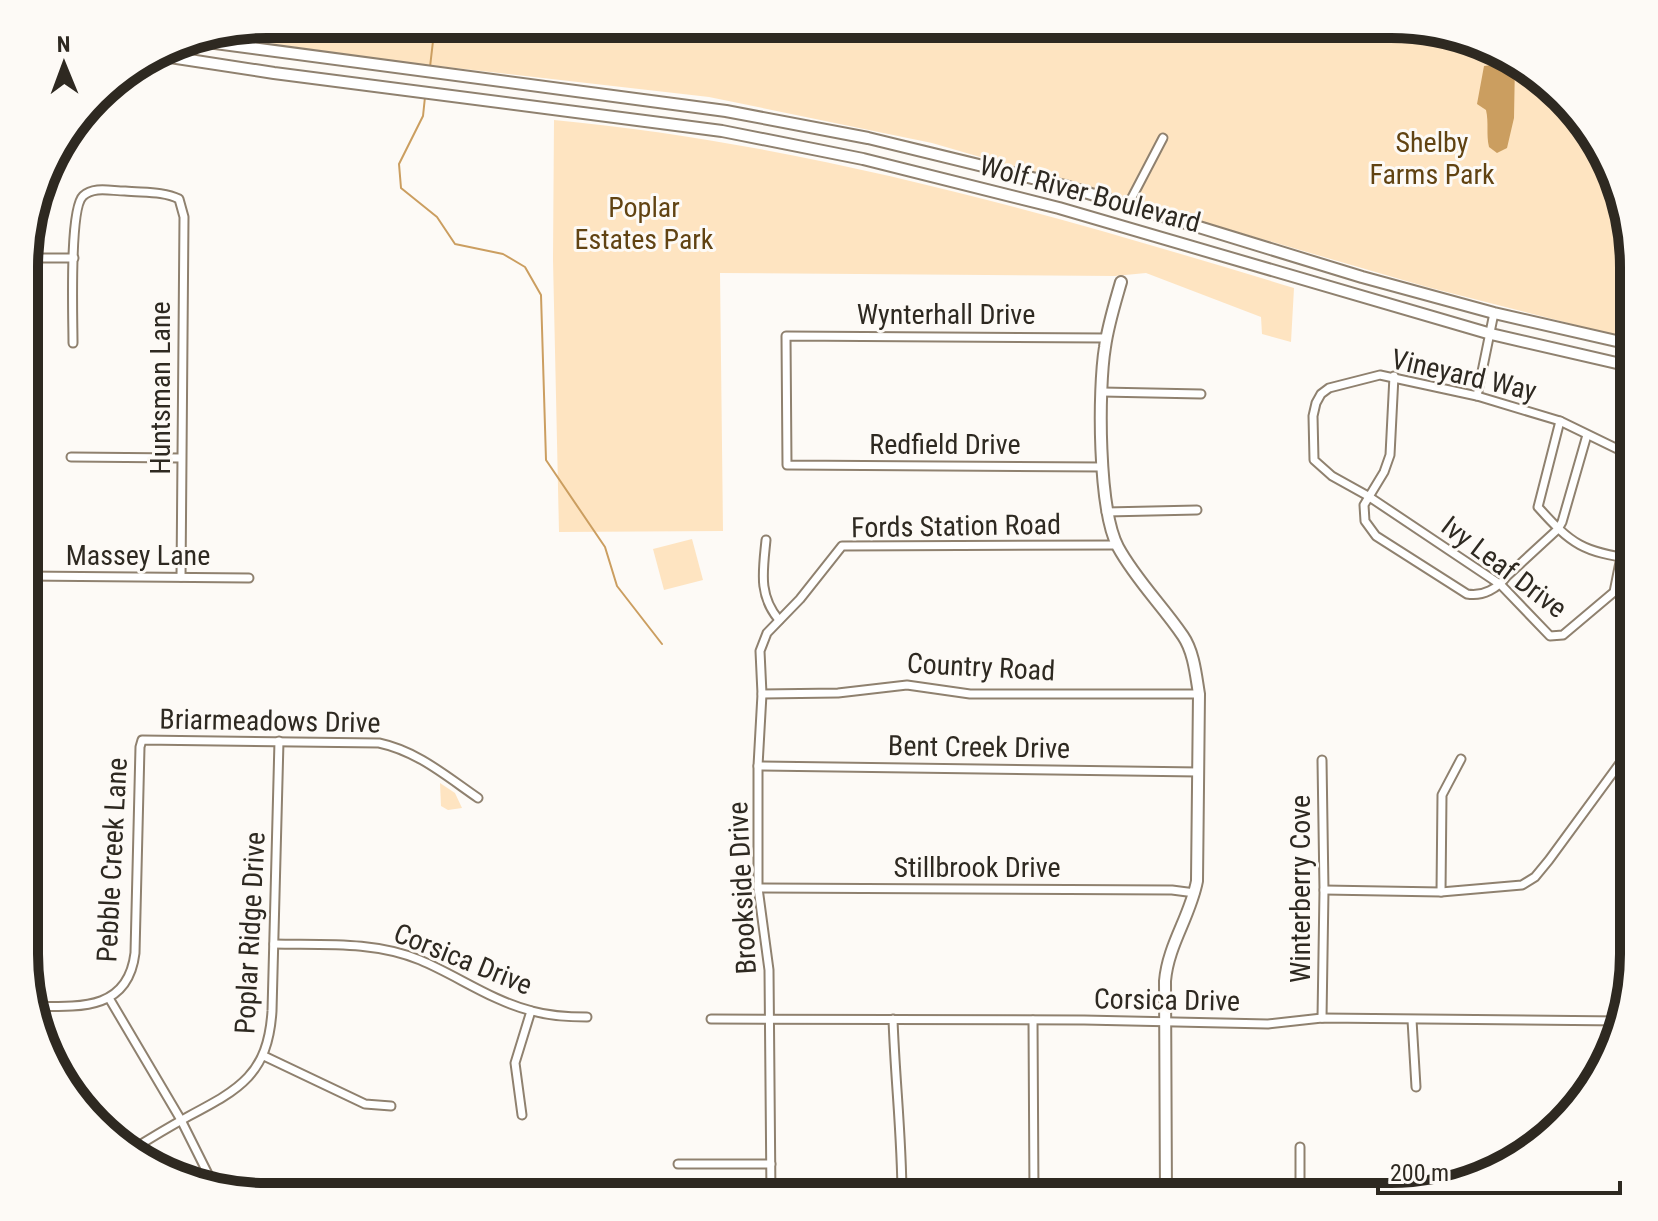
<svg xmlns="http://www.w3.org/2000/svg" width="1658" height="1221" font-family="'Roboto Condensed',sans-serif">
<style>
.green{fill:#fee4c1}
.water{fill:#cb9e60}
.lines{fill:none;stroke-linecap:round;stroke-linejoin:round}
.stream{stroke:#cb9e60;stroke-width:2}
.street-casing{stroke:#8f816f;stroke-width:11}
.secondary-casing{stroke:#8f816f;stroke-width:14}
.street{stroke:#fff;stroke-width:7}
.secondary{stroke:#fff;stroke-width:10}
.labels{text-anchor:middle;dominant-baseline:central;stroke-width:6;stroke-linejoin:round;paint-order:stroke}
.park-label{font-size:28px;fill:#614312;stroke:#fdfaf6}
.street-label{font-size:28px;fill:#2e2921;stroke:#fdfaf6}
.rim{fill:none;stroke:#2e2921;stroke-width:10}
</style>
<rect width="100%" height="100%" fill="#fdfaf6"/>
<!-- green -->
<g class="green">
<path d="M267,24l1139,1 78,17 67,42 58,76 25,107v73l-207,-53 -495,-144 -223,-46 -306,-35 -198,-28z"/>
<path d="M554,120c254,24 497,94 740,168l-3,54 -29,-8 -1,-17 -115,-44 -31,3 -395,-3 3,258 -164,1 -6,-272z"/>
<path d="M692,539l11,41 -39,10 -11,-41z"/>
<path d="M440,783l15,10 7,15 -14,2 -7,-4z"/>
</g>
<!-- water -->
<path class="water" d="M1515,62l-1,56 -7,30 -10,5 -8,-6c-3,-13 0,-24 -3,-37l-9,-6 7,-38z"/>
<g class="lines">
<!-- stream -->
<g class="stream">
<path d="M430,67l5,-43"/>
<path d="M425,97l-2,19 -24,48 2,24 36,29 18,27 48,10 22,13 16,28 5,165 59,87 12,39 45,58"/>
</g>
<!-- street casing -->
<g class="street-casing">
<g id="street">
<path d="M1128,205l35,-67"/>
<path d="M26,258h48"/>
<path d="M73,343c0,-25 -4,-134 10,-147 11,-10 28,-5 42,-5 18,2 38,0 54,8l5,18 -3,360"/>
<path d="M1394,376l-4,79 -6,17 -20,33 1,16 11,15 91,58c16,3 31,-6 40,-18l51,-47 4,-7 25,-87"/>
<path d="M1102,392l99,2"/>
<path d="M1477,396l17,-83"/>
<path d="M1560,421l-22,86c34,38 45,45 96,52"/>
<path d="M71,457l110,1"/>
<path d="M1103,467l-316,-2 -1,-129 320,2"/>
<path d="M1106,512l91,-2"/>
<path d="M766,540c-3,31 -8,55 13,80"/>
<path d="M1621,557l-7,35 -51,43 -13,1 -49,-51 -133,-89 -36,-20 -18,-16 -1,-44 3,-13 5,-9 8,-6 51,-13 97,21 83,25 74,36"/>
<path d="M25,576l224,2"/>
<path d="M762,694l76,-1 69,-8 63,9h229"/>
<path d="M758,766l441,6"/>
<path d="M758,888l414,2 23,3"/>
<path d="M1324,890l117,2 81,-7 13,-8 14,-17 85,-116"/>
<path d="M1441,892l1,-97 19,-36"/>
<path d="M274,944c49,1 100,-3 146,16 38,16 72,41 112,51 18,5 36,6 55,6"/>
<path d="M109,998l72,122 34,68"/>
<path d="M34,1006c45,1 94,5 101,-53l5,-206 2,-7 237,3c38,8 67,33 99,55"/>
<path d="M1322,1018l2,-128 -2,-130"/>
<path d="M711,1019l373,1 184,4 54,-6 300,3"/>
<path d="M893,1019c2,60 9,118 9,178"/>
<path d="M1033,1020l1,177"/>
<path d="M1412,1020l4,67"/>
<path d="M264,1056l101,48 26,2"/>
<path d="M522,1115l-7,-52 16,-52"/>
<path d="M130,1151c19,-12 39,-24 59,-35 51,-27 79,-42 83,-105l7,-270"/>
<path d="M678,1164h93"/>
<path d="M1166,1191l248,1"/>
<path d="M1300,1192v-45"/>
<path d="M771,1197l-2,-227 -11,-82v-122l4,-72 -2,-43 7,-18 33,-34 42,-53 275,-1"/>
</g>
</g>
<!-- secondary casing -->
<g class="secondary-casing">
<g id="secondary">
<path d="M185,39l541,72 142,27 197,48 297,91 132,36 140,32"/>
<path d="M157,55l117,18 448,58 141,28 196,49 432,126 143,33"/>
<path d="M1121,282c-6,21 -13,43 -16,65 -7,43 -7,162 13,200 18,33 44,58 65,89 11,16 13,40 16,58l-2,187c-7,36 -29,64 -32,100l1,216"/>
</g>
</g>
<!-- street -->
<use href="#street" class="street"/>
<!-- secondary -->
<use href="#secondary" class="secondary"/>
</g>
<g class="labels">
<!-- park labels -->
<g class="park-label">
<text x="1432" y="142">Shelby<tspan x="1432" dy="32">Farms Park</tspan></text>
<text x="644" y="207">Poplar<tspan x="644" dy="32">Estates Park</tspan></text>
</g>
<!-- street labels -->
<g class="street-label">
<text transform="translate(1090 194) rotate(15)">Wolf River Boulevard</text>
<text x="946" y="314">Wynterhall Drive</text>
<text transform="translate(1464 375) rotate(13)">Vineyard Way</text>
<text transform="translate(160 388) rotate(-90)">Huntsman Lane</text>
<text x="945" y="444">Redfield Drive</text>
<text transform="translate(956 526) rotate(-1)">Fords Station Road</text>
<text x="138" y="555">Massey Lane</text>
<text transform="translate(1504 567) rotate(37)">Ivy Leaf Drive</text>
<text transform="translate(981 667) rotate(3)">Country Road</text>
<text transform="translate(270 721) rotate(1)">Briarmeadows Drive</text>
<text transform="translate(979 747) rotate(1)">Bent Creek Drive</text>
<text transform="translate(112 860) rotate(-87)">Pebble Creek Lane</text>
<text x="977" y="867">Stillbrook Drive</text>
<text transform="translate(742 888) rotate(-93)">Brookside Drive</text>
<text transform="translate(1300 889) rotate(-90)">Winterberry Cove</text>
<text transform="translate(250 933) rotate(-87)">Poplar Ridge Drive</text>
<text transform="translate(463 959) rotate(22)">Corsica Drive</text>
<text transform="translate(1167 1000) rotate(1)">Corsica Drive</text>
</g>
</g>
<!-- crop -->
<path d="M0 0H1658V1221H0ZM267 38H1391A229 229 0 0 1 1620 267V954A229 229 0 0 1 1391 1183H267A229 229 0 0 1 38 954V267A229 229 0 0 1 267 38Z" fill="#fdfaf6" fill-rule="evenodd"/>
<path class="rim" d="M267 38H1391A229 229 0 0 1 1620 267V954A229 229 0 0 1 1391 1183H267A229 229 0 0 1 38 954V267A229 229 0 0 1 267 38Z"/>
<!-- north arrow -->
<g transform="translate(64 64) rotate(359)" stroke="#fdfaf6" stroke-width="6" paint-order="stroke">
<path d="M0-6L14 30L0 20L-14 30Z" fill="#2e2921"/>
<text y="-12" font-size="22" font-weight="bold" text-anchor="middle" fill="#2e2921">N</text>
</g>
<!-- scale -->
<path d="M1378 1181v12h242v-12" fill="none" stroke="#2e2921" stroke-width="4"/>
<text x="1390" y="1181" font-size="24" fill="#2e2921" stroke="#fdfaf6" stroke-width="6" paint-order="stroke">200 m</text>
</svg>
